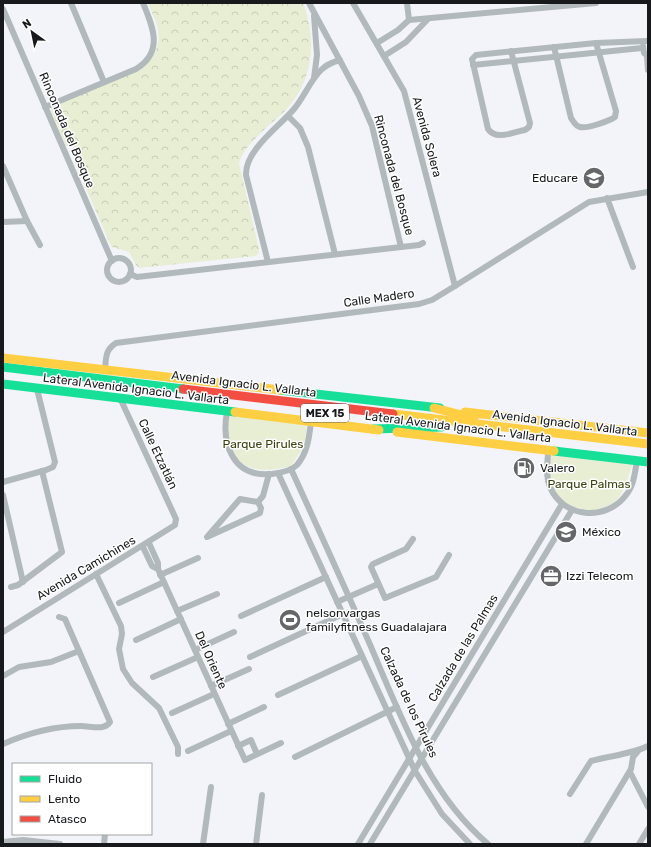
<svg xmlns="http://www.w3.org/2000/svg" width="651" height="847" font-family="Rubik,sans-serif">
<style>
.forest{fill:url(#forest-crowns)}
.park{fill:#e8eed3}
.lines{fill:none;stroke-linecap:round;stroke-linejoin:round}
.street{stroke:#b1b9bc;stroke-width:6}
.fast{stroke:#16e098;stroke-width:9}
.slow{stroke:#ffcf43;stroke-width:9}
.jam{stroke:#f24e42;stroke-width:9}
.labels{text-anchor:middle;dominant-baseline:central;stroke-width:3;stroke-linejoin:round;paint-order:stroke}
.shield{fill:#fff;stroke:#5d5e60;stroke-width:1}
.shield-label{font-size:11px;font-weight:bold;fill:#17191c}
.street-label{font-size:12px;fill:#17191c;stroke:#fff}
.poi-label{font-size:12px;fill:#17191c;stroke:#fff;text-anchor:start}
.park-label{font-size:12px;fill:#393f0b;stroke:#fff}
</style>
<defs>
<pattern id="forest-crowns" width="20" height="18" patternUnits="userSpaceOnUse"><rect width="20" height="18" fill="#e8eed3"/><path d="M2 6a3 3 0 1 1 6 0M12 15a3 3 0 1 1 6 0" fill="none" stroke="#c6ccb5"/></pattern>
</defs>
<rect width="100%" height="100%" fill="#f2f4fa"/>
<!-- forest -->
<path class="forest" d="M148,3h155l1,2c12,33 10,70 -13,99 -6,8 -16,16 -24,23 -10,10 -24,22 -28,36l20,86v3l-3,4 -117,12 -3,-3 -7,-13 -17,-5 -2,-3 -35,-81 4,-7 -5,-10h-8l-15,-35v-4l99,-47c16,-22 7,-35 -2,-57z"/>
<!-- park -->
<g class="park">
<path d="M228,414l79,10 -3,22 -13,20c-23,6 -51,8 -61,-20 -3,-9 -2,-22 -2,-32z"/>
<path d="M551,453l82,9c-4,11 -7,26 -14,35 -17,21 -52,16 -65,-8 -6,-12 -4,-23 -3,-36z"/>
</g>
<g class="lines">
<!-- street -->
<g class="street">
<path d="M71,3l33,79"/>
<path d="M309,3l50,93 13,30 29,121"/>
<path d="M353,3l51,88 51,195"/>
<path d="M407,3l2,17"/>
<path d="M3,9l109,252"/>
<path d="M377,43l21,-13 11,-10 187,-17"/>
<path d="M643,46l1,7 4,3"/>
<path d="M554,47l17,71c3,4 4,8 9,9 7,2 29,-6 35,-10l1,-6 -20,-68"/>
<path d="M511,51l19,72 -1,4 -4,3c-12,2 -29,11 -37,-1l-16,-70 4,-4 120,-12 51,-2"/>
<path d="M384,56l22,-14 22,-23"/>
<path d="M647,56l1,14"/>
<path d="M473,65l169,-17"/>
<path d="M314,78l3,-23 -3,-39"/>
<path d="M45,107l91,-38c28,-17 17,-42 7,-66"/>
<path d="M288,116l12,12 8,19 27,107"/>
<path d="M3,166l24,55 13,24"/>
<path d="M607,198l26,69"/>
<path d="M3,222l24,-1"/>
<circle cx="119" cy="270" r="12"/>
<path d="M268,262l-22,-87c-1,-25 34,-49 48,-66 10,-12 16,-28 27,-39 5,-5 12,-8 19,-10"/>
<path d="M130,274l7,3 282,-32 4,-2"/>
<path d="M105,370c1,-12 0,-20 11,-27l303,-39 13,-4 23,-14 134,-84 59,-10"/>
<path d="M227,412c-6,32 6,66 45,62 8,-1 19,-3 25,-9 11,-13 12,-28 14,-43"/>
<path d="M548,450c0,12 -3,26 2,37 13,31 56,35 76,8 8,-9 9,-23 11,-35"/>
<path d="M291,469c26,57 52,114 77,171 31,71 59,153 120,204"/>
<path d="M278,473l137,298 27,43 28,30"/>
<path d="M3,482l43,-12 7,-3 2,-5 -18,-73"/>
<path d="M3,495l20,87"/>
<path d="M240,499l18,3 3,6 -1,5 -53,24z"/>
<path d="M258,502l5,-6 6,-22"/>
<path d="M413,539l-7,10 -33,15 -2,3 14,31 51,-21 13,-22"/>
<path d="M149,543l9,20v6"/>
<path d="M143,547l9,19 6,3"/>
<path d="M158,569l87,191 36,-17"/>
<path d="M96,574l25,52 1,8 -3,15 4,20 9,14 27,25 19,39v7"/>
<path d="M160,575l38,-17"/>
<path d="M11,587l7,-2 44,-33 -20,-81"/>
<path d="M337,602l41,-18"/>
<path d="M119,603l45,-21"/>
<path d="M177,611l40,-17"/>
<path d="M241,616l85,-39"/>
<path d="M3,632l172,-107 1,-6 -56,-121"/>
<path d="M136,640l45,-21"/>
<path d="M195,650l39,-18"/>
<path d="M250,657l93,-43"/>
<path d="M3,676l16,-9 32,-5 28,-11"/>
<path d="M153,677l45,-20"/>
<path d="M211,686l38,-17"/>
<path d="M278,695l84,-39"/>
<path d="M172,713l42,-19"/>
<path d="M228,724l36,-17"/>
<path d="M3,744c25,-11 51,-18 78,-18 10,0 23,5 29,-4l-45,-103 -6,-2"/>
<path d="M238,746l13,-6 6,14"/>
<path d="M188,751l43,-20"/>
<path d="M295,757l102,-50"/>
<path d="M630,772l18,35"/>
<path d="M570,794l21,-33c18,-5 41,-7 57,-15"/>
<path d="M3,842l20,-2 37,4"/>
<path d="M104,844l1,-10"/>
<path d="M203,844l8,-57"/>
<path d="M256,844l6,-49"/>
<path d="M358,844l204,-340"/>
<path d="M370,844l202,-334"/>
<path d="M586,844l45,-75 2,-12 5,-6"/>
<path d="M639,844l9,-15"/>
</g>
<!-- fast -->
<g class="fast">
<path d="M3,367l180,22"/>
<path d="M3,384l232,28"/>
<path d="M280,390l160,18"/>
<path d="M373,429l69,-2"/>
<path d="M554,451l94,11"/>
</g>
<!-- slow -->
<g class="slow">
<path d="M3,358l277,32"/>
<path d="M434,408l40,10"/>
<path d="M235,412l144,18"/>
<path d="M465,412l183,21"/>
<path d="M393,414l255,30"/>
<path d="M397,432l157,19"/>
</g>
<!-- jam -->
<path class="jam" d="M183,389l210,25"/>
</g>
<!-- icons -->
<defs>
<g id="school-disc" transform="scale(1.15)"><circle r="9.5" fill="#64666a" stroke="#fff"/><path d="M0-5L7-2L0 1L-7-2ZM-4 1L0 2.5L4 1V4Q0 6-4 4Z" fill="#fff"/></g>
<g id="fuel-disc" transform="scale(1.15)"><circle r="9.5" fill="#64666a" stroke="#fff"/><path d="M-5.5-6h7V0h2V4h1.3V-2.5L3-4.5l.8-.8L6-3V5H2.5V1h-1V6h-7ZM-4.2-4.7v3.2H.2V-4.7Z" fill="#fff"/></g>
<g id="office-disc" transform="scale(1.15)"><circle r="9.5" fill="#64666a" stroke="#fff"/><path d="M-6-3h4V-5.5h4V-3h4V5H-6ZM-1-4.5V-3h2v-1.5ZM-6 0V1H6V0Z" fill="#fff"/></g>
<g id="stadium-disc" transform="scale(1.15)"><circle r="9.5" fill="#64666a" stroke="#fff"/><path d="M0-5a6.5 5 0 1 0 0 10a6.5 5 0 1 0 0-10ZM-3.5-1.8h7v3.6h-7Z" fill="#fff"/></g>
</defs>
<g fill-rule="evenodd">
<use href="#school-disc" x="594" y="178"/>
<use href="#fuel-disc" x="524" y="468"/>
<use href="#school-disc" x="566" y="532"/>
<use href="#office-disc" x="551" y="576"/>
<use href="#stadium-disc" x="290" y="620"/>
</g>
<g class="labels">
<!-- shield labels -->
<rect class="shield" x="301" y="404" width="48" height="18" rx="3"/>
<g class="shield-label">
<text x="325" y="413">MEX 15</text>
</g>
<!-- street labels -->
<g class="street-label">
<text transform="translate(67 130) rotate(67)">Rinconada del Bosque</text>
<text transform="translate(427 137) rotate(75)">Avenida Solera</text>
<text transform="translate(394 175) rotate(75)">Rinconada del Bosque</text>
<text transform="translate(379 298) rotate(-8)">Calle Madero</text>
<text transform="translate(244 384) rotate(7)">Avenida Ignacio L. Vallarta</text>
<text transform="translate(136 389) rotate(7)">Lateral Avenida Ignacio L. Vallarta</text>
<text transform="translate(565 423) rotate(7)">Avenida Ignacio L. Vallarta</text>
<text transform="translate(458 427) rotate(7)">Lateral Avenida Ignacio L. Vallarta</text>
<text transform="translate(158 454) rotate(65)">Calle Etzatlán</text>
<text transform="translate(86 568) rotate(-31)">Avenida Camichines</text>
<text transform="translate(463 648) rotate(-59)">Calzada de las Palmas</text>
<text transform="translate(211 660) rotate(66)">Del Oriente</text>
<text transform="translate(409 702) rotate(65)">Calzada de los Pirules</text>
</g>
<!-- poi labels -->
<g class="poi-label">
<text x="578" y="178" text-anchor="end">Educare</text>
<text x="540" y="468">Valero</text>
<text x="582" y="532">México</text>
<text x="566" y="576">Izzi Telecom</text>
<text x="306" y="613">nelsonvargas<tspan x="306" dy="14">familyfitness Guadalajara</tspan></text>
</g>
<!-- park labels -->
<g class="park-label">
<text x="263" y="444">Parque Pirules</text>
<text x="589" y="484">Parque Palmas</text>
</g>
</g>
<!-- border -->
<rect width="651" height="847" fill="none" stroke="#17191c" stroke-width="8"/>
<!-- legend -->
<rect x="12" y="763" width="140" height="72" fill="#ffffff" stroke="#a2a3a4"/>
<rect x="20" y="776" width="20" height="6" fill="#16e098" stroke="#a2a3a4"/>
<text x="48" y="783" font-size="12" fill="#17191c">Fluido</text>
<rect x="20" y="796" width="20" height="6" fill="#ffcf43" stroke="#a2a3a4"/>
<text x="48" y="803" font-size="12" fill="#17191c">Lento</text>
<rect x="20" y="816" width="20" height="6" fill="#f24e42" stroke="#a2a3a4"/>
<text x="48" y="823" font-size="12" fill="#17191c">Atasco</text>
<!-- north arrow -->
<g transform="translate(32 32) rotate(327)" stroke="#ffffff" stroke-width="3" paint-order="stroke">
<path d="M0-3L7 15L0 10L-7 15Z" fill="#17191c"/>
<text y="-6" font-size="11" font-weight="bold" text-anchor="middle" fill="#17191c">N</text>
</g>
</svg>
